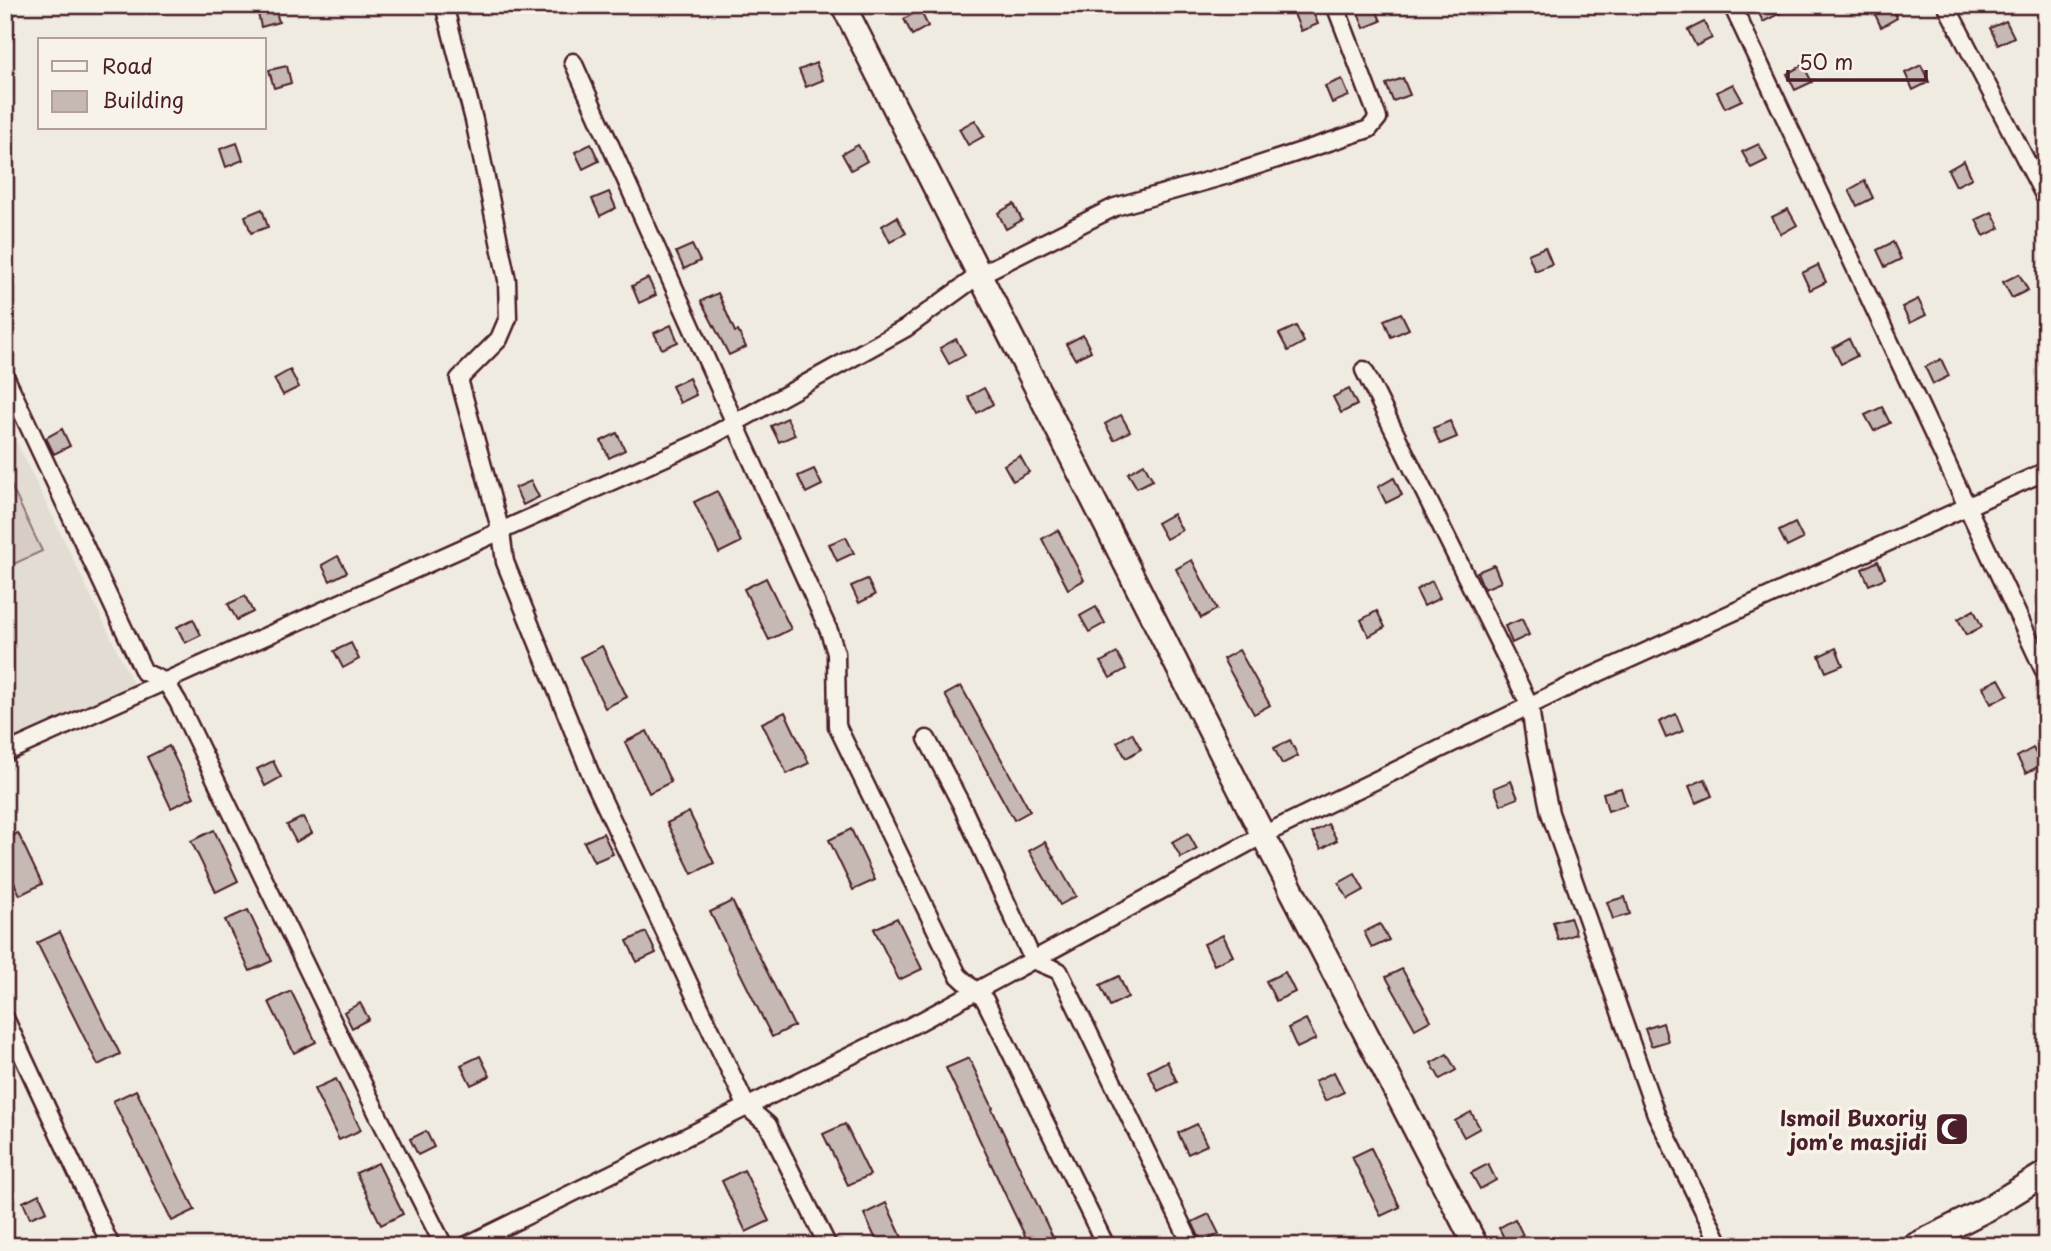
<svg xmlns="http://www.w3.org/2000/svg" width="2051" height="1251" font-family="'Playpen Sans',sans-serif">
<style>
.built{fill:#e3dcd2}
.green{fill:#d8cdc6;stroke:#917678;stroke-width:2}
.building{fill:#c6b8b3;stroke:#4a1f2b;stroke-width:2}
.lines{fill:none;stroke-linecap:round;stroke-linejoin:round}
.street-casing{stroke:#4a1f2b;stroke-width:21}
.secondary-casing{stroke:#4a1f2b;stroke-width:28}
.street{stroke:#f7f3e8;stroke-width:16}
.secondary{stroke:#f7f3e8;stroke-width:23}
.labels{text-anchor:middle;dominant-baseline:central;stroke-width:7;stroke-linejoin:round;paint-order:stroke}
.poi-label{font-size:21px;font-weight:bold;fill:#4a1f2b;stroke:#f7f3e8;text-anchor:end}
</style>
<rect width="100%" height="100%" fill="#f0ebe0"/>
<filter id="ink" filterUnits="userSpaceOnUse"><feTurbulence type="fractalNoise" baseFrequency=".0143" numOctaves="2"/><feDisplacementMap in="SourceGraphic" scale="14" xChannelSelector="R" yChannelSelector="G"/><feConvolveMatrix kernelMatrix="1 2 1 2 8 2 1 2 1" color-interpolation-filters="sRGB"/></filter>
<g filter="url(#ink)">
<!-- built -->
<path class="built" d="M5,418l130,269 -130,58z"/>
<!-- green -->
<path class="green" d="M5,473l37,78 -37,17z"/>
<!-- building -->
<g class="building">
<path d="M274,5l5,17 -18,5 -4,-18z"/>
<path d="M1370,5h4l7,16 -17,7 -7,-18z"/>
<path d="M1755,5h41l-33,17z"/>
<path d="M1883,5h8l6,13 -16,9 -8,-17z"/>
<path d="M1311,7l7,17 -17,7 -7,-17z"/>
<path d="M920,10l8,16 -16,9 -8,-16z"/>
<path d="M2006,21l8,16 -16,8 -8,-17z"/>
<path d="M1704,22l8,16 -16,8 -8,-16z"/>
<path d="M816,63l7,17 -17,7 -7,-17z"/>
<path d="M1803,65l9,17 -17,8 -8,-16z"/>
<path d="M1921,65l8,17 -16,8 -8,-17z"/>
<path d="M287,66l4,17 -17,5 -5,-18z"/>
<path d="M1403,78l7,17 -17,6 -7,-17z"/>
<path d="M1342,79l7,17 -17,7 -7,-17z"/>
<path d="M1733,84l9,16 -17,8 -8,-16z"/>
<path d="M975,120l9,16 -16,9 -9,-16z"/>
<path d="M237,143l6,17 -17,7 -6,-18z"/>
<path d="M591,144l8,17 -16,8 -8,-17z"/>
<path d="M1759,144l8,16 -16,8 -9,-16z"/>
<path d="M858,145l9,16 -16,9 -9,-16z"/>
<path d="M1964,161l8,17 -16,8 -8,-16z"/>
<path d="M1865,181l8,17 -16,8 -8,-16z"/>
<path d="M609,192l7,16 -16,8 -8,-17z"/>
<path d="M1014,204l8,16 -16,9 -8,-16z"/>
<path d="M262,209l6,18 -17,6 -6,-17z"/>
<path d="M1788,209l9,16 -16,9 -9,-17z"/>
<path d="M1992,212l8,16 -16,8 -8,-16z"/>
<path d="M897,217l9,16 -16,9 -8,-16z"/>
<path d="M1893,242l8,17 -16,8 -8,-17z"/>
<path d="M692,245l8,16 -16,8 -8,-17z"/>
<path d="M1545,247l7,17 -17,7 -7,-17z"/>
<path d="M1818,265l8,17 -16,8 -8,-17z"/>
<path d="M2019,274l9,16 -16,8 -9,-16z"/>
<path d="M648,278l8,17 -17,8 -7,-17z"/>
<path d="M718,293l17,39 3,-1 8,16 -17,8 -28,-54z"/>
<path d="M1918,299l8,16 -16,8 -8,-16z"/>
<path d="M1401,313l8,16 -18,8 -7,-17z"/>
<path d="M671,325l7,17 -16,7 -8,-16z"/>
<path d="M1296,326l8,16 -16,9 -9,-17z"/>
<path d="M1083,335l8,16 -16,8 -9,-15z"/>
<path d="M956,339l9,16 -16,9 -9,-16z"/>
<path d="M1849,339l8,17 -16,8 -8,-16z"/>
<path d="M1941,359l8,17 -16,8 -8,-17z"/>
<path d="M290,370l9,17 -16,8 -9,-16z"/>
<path d="M689,378l7,17 -16,8 -8,-17z"/>
<path d="M984,388l9,16 -16,9 -9,-16z"/>
<path d="M1349,389l8,16 -16,8 -8,-16z"/>
<path d="M1882,407l8,16 -16,8 -9,-16z"/>
<path d="M1121,415l9,16 -16,9 -9,-16z"/>
<path d="M787,418l8,17 -16,7 -8,-16z"/>
<path d="M1450,421l7,16 -17,7 -7,-16z"/>
<path d="M62,429l8,17 -16,8 -8,-16z"/>
<path d="M617,433l8,17 -16,8 -8,-17z"/>
<path d="M1020,456l9,16 -16,9 -9,-16z"/>
<path d="M1144,464l9,16 -16,8 -9,-15z"/>
<path d="M814,469l8,16 -16,8 -8,-17z"/>
<path d="M1394,478l8,17 -16,8 -8,-16z"/>
<path d="M531,481l8,16 -16,8 -8,-17z"/>
<path d="M717,491l24,51 -22,11 -25,-51z"/>
<path d="M1173,514l9,16 -16,9 -9,-16z"/>
<path d="M1795,523l8,16 -16,8 -8,-16z"/>
<path d="M1058,530l26,50 -16,9 -26,-50z"/>
<path d="M846,537l8,16 -17,8 -8,-17z"/>
<path d="M338,556l9,16 -17,9 -8,-16z"/>
<path d="M1192,560l25,49 -16,9 -25,-49z"/>
<path d="M1878,561l7,17 -16,7 -7,-16z"/>
<path d="M1494,565l7,17 -17,7 -7,-17z"/>
<path d="M766,578l25,51 -22,11 -25,-51z"/>
<path d="M867,579l8,16 -16,8 -8,-17z"/>
<path d="M1432,581l8,17 -16,8 -8,-16z"/>
<path d="M245,596l8,16 -16,8 -9,-16z"/>
<path d="M1096,607l9,16 -16,9 -9,-16z"/>
<path d="M1974,610l8,17 -16,8 -8,-16z"/>
<path d="M1377,611l8,16 -16,9 -8,-16z"/>
<path d="M193,619l8,16 -16,8 -8,-16z"/>
<path d="M1522,619l7,16 -17,8 -7,-17z"/>
<path d="M351,643l8,16 -16,9 -9,-17z"/>
<path d="M602,646l25,51 -22,11 -25,-51z"/>
<path d="M1836,648l7,17 -17,7 -7,-16z"/>
<path d="M1239,650l31,55 -16,9 -31,-55z"/>
<path d="M1117,653l9,16 -16,9 -9,-16z"/>
<path d="M1999,679l9,16 -17,9 -8,-17z"/>
<path d="M961,686l69,125 -16,9 -69,-125z"/>
<path d="M785,712l24,51 -22,11 -25,-51z"/>
<path d="M1676,714l7,17 -17,7 -7,-16z"/>
<path d="M647,731l24,51 -22,11 -24,-51z"/>
<path d="M1132,733l9,16 -15,9 -9,-16z"/>
<path d="M1290,740l8,16 -16,8 -8,-16z"/>
<path d="M169,746l25,51 -23,11 -24,-51z"/>
<path d="M2033,748l9,17 -16,8 -9,-16z"/>
<path d="M273,761l8,16 -16,9 -8,-17z"/>
<path d="M1705,779l7,17 -16,7 -7,-17z"/>
<path d="M1511,781l7,17 -17,7 -7,-17z"/>
<path d="M1621,788l5,17 -18,6 -5,-18z"/>
<path d="M689,812l25,51 -22,11 -25,-51z"/>
<path d="M303,817l9,16 -16,9 -9,-17z"/>
<path d="M1328,824l9,16 -16,9 -9,-16z"/>
<path d="M851,829l24,51 -22,10 -24,-50z"/>
<path d="M214,830l24,51 -22,11 -25,-51z"/>
<path d="M18,833l24,51 -22,11 -15,-31v-24z"/>
<path d="M603,833l10,21 -19,8 -10,-20z"/>
<path d="M1188,833l9,16 -16,9 -9,-16z"/>
<path d="M1045,842l31,54 -16,9 -31,-54z"/>
<path d="M1355,874l9,16 -16,9 -9,-16z"/>
<path d="M1625,897l5,17 -17,5 -6,-17z"/>
<path d="M732,901l62,125 -22,11 -62,-125z"/>
<path d="M248,910l24,51 -22,10 -25,-51z"/>
<path d="M1570,917l6,17 -18,6 -5,-18z"/>
<path d="M897,918l25,51 -23,11 -25,-51z"/>
<path d="M1380,924l9,16 -17,8 -8,-16z"/>
<path d="M60,932l60,122 -22,11 -61,-122z"/>
<path d="M646,932l10,21 -19,9 -10,-21z"/>
<path d="M1223,935l10,21 -19,9 -10,-21z"/>
<path d="M1402,969l29,51 -16,9 -29,-52z"/>
<path d="M1285,972l10,20 -19,9 -10,-20z"/>
<path d="M1119,976l9,21 -18,9 -10,-21z"/>
<path d="M291,991l25,51 -22,11 -25,-51z"/>
<path d="M360,1003l9,16 -17,9 -8,-16z"/>
<path d="M1306,1019l10,20 -19,9 -9,-20z"/>
<path d="M1663,1023l5,18 -17,5 -6,-17z"/>
<path d="M1447,1054l9,16 -16,9 -9,-16z"/>
<path d="M480,1056l10,20 -19,9 -10,-20z"/>
<path d="M969,1058l24,50 -1,1 65,137h-27l-17,-35 -67,-143z"/>
<path d="M1167,1061l10,21 -19,9 -10,-20z"/>
<path d="M1334,1072l10,20 -19,9 -10,-20z"/>
<path d="M336,1079l25,51 -22,10 -25,-51z"/>
<path d="M136,1090l59,120 -23,11 -59,-120z"/>
<path d="M1471,1112l9,16 -16,9 -9,-16z"/>
<path d="M845,1124l25,51 -22,10 -25,-51z"/>
<path d="M1197,1124l10,21 -19,9 -10,-21z"/>
<path d="M426,1131l8,16 -16,8 -8,-16z"/>
<path d="M1371,1148l29,59 -19,9 -29,-59z"/>
<path d="M378,1163l25,51 -22,11 -25,-52z"/>
<path d="M1488,1164l8,16 -16,9 -9,-16z"/>
<path d="M744,1170l25,51 -23,11 -24,-51z"/>
<path d="M39,1194l8,17 -17,7 -7,-16z"/>
<path d="M886,1203l20,43h-27l-15,-32z"/>
<path d="M1209,1214l10,20 -17,9 -10,-21z"/>
<path d="M1515,1219l8,16 -16,9 -8,-16z"/>
</g>
<g class="lines">
<!-- street casing -->
<g class="street-casing">
<g id="street">
<path d="M444,5l30,115 33,160 1,38 -9,21 -40,40 42,153 4,30 86,213 156,332 21,18 60,121"/>
<path d="M1732,5l314,670"/>
<path d="M1946,5l100,194"/>
<path d="M573,62c86,189 169,380 256,569l7,22 1,73 121,249 27,25 121,246"/>
<path d="M1364,370l166,336 5,36 15,71 106,301 65,132"/>
<path d="M5,376l139,296 22,10 12,20 201,415 65,129"/>
<path d="M927,739l33,63 73,158 26,11 133,275"/>
<path d="M5,753l699,-313 202,-112 73,-53 136,-68 113,-32 141,-46 9,-11 -43,-113"/>
<path d="M5,1018l106,228"/>
<path d="M465,1246l456,-225 342,-186 309,-150 474,-214"/>
</g>
</g>
<!-- secondary casing -->
<g class="secondary-casing">
<g id="secondary">
<path d="M843,5l420,830 213,411"/>
<path d="M1914,1246l75,-38 57,-35"/>
</g>
</g>
<!-- street -->
<use href="#street" class="street"/>
<!-- secondary -->
<use href="#secondary" class="secondary"/>
</g>
</g>
<!-- icons -->
<defs>
<g id="mosque-square" transform="scale(1.75)"><rect x="-9" y="-9" width="18" height="18" rx="4" fill="#4a1f2b" stroke="#f7f3e8"/><path d="M3.5-4.9A6 6 0 1 0 3.5 4.9A5 5 0 1 1 3.5-4.9Z" fill="#fff"/></g>
</defs>
<g fill-rule="evenodd">
<use href="#mosque-square" x="1952" y="1129"/>
</g>
<g class="labels">
<!-- poi labels -->
<g class="poi-label">
<text x="1927" y="1117">Ismoil Buxoriy<tspan x="1927" dy="24">jom'e masjidi</tspan></text>
</g>
</g>
<!-- margin -->
<rect width="2051" height="1251" fill="none" stroke="#f7f3e8" stroke-width="28"/>
<rect x="14" y="14" width="2023" height="1223" fill="none" stroke="#4a1f2b" stroke-width="2.5" filter="url(#ink)"/>
<!-- legend -->
<rect x="38" y="38" width="228" height="91" fill="#f7f3e8" stroke="#b29e9c" stroke-width="2"/>
<rect x="52" y="61" width="35" height="10" fill="#f7f3e8" stroke="#b29e9c" stroke-width="2"/>
<text x="102" y="74" font-size="21" fill="#4a1f2b">Road</text>
<rect x="52" y="91" width="35" height="21" fill="#c6b8b3" stroke="#b29e9c" stroke-width="2"/>
<text x="102" y="108" font-size="21" fill="#4a1f2b">Building</text>
<!-- scale -->
<path d="M1788 70v10h138v-10" fill="none" stroke="#4a1f2b" stroke-width="3.5"/>
<text x="1799" y="70" font-size="21" fill="#4a1f2b" stroke="#f7f3e8" stroke-width="5" paint-order="stroke">50 m</text>
</svg>
